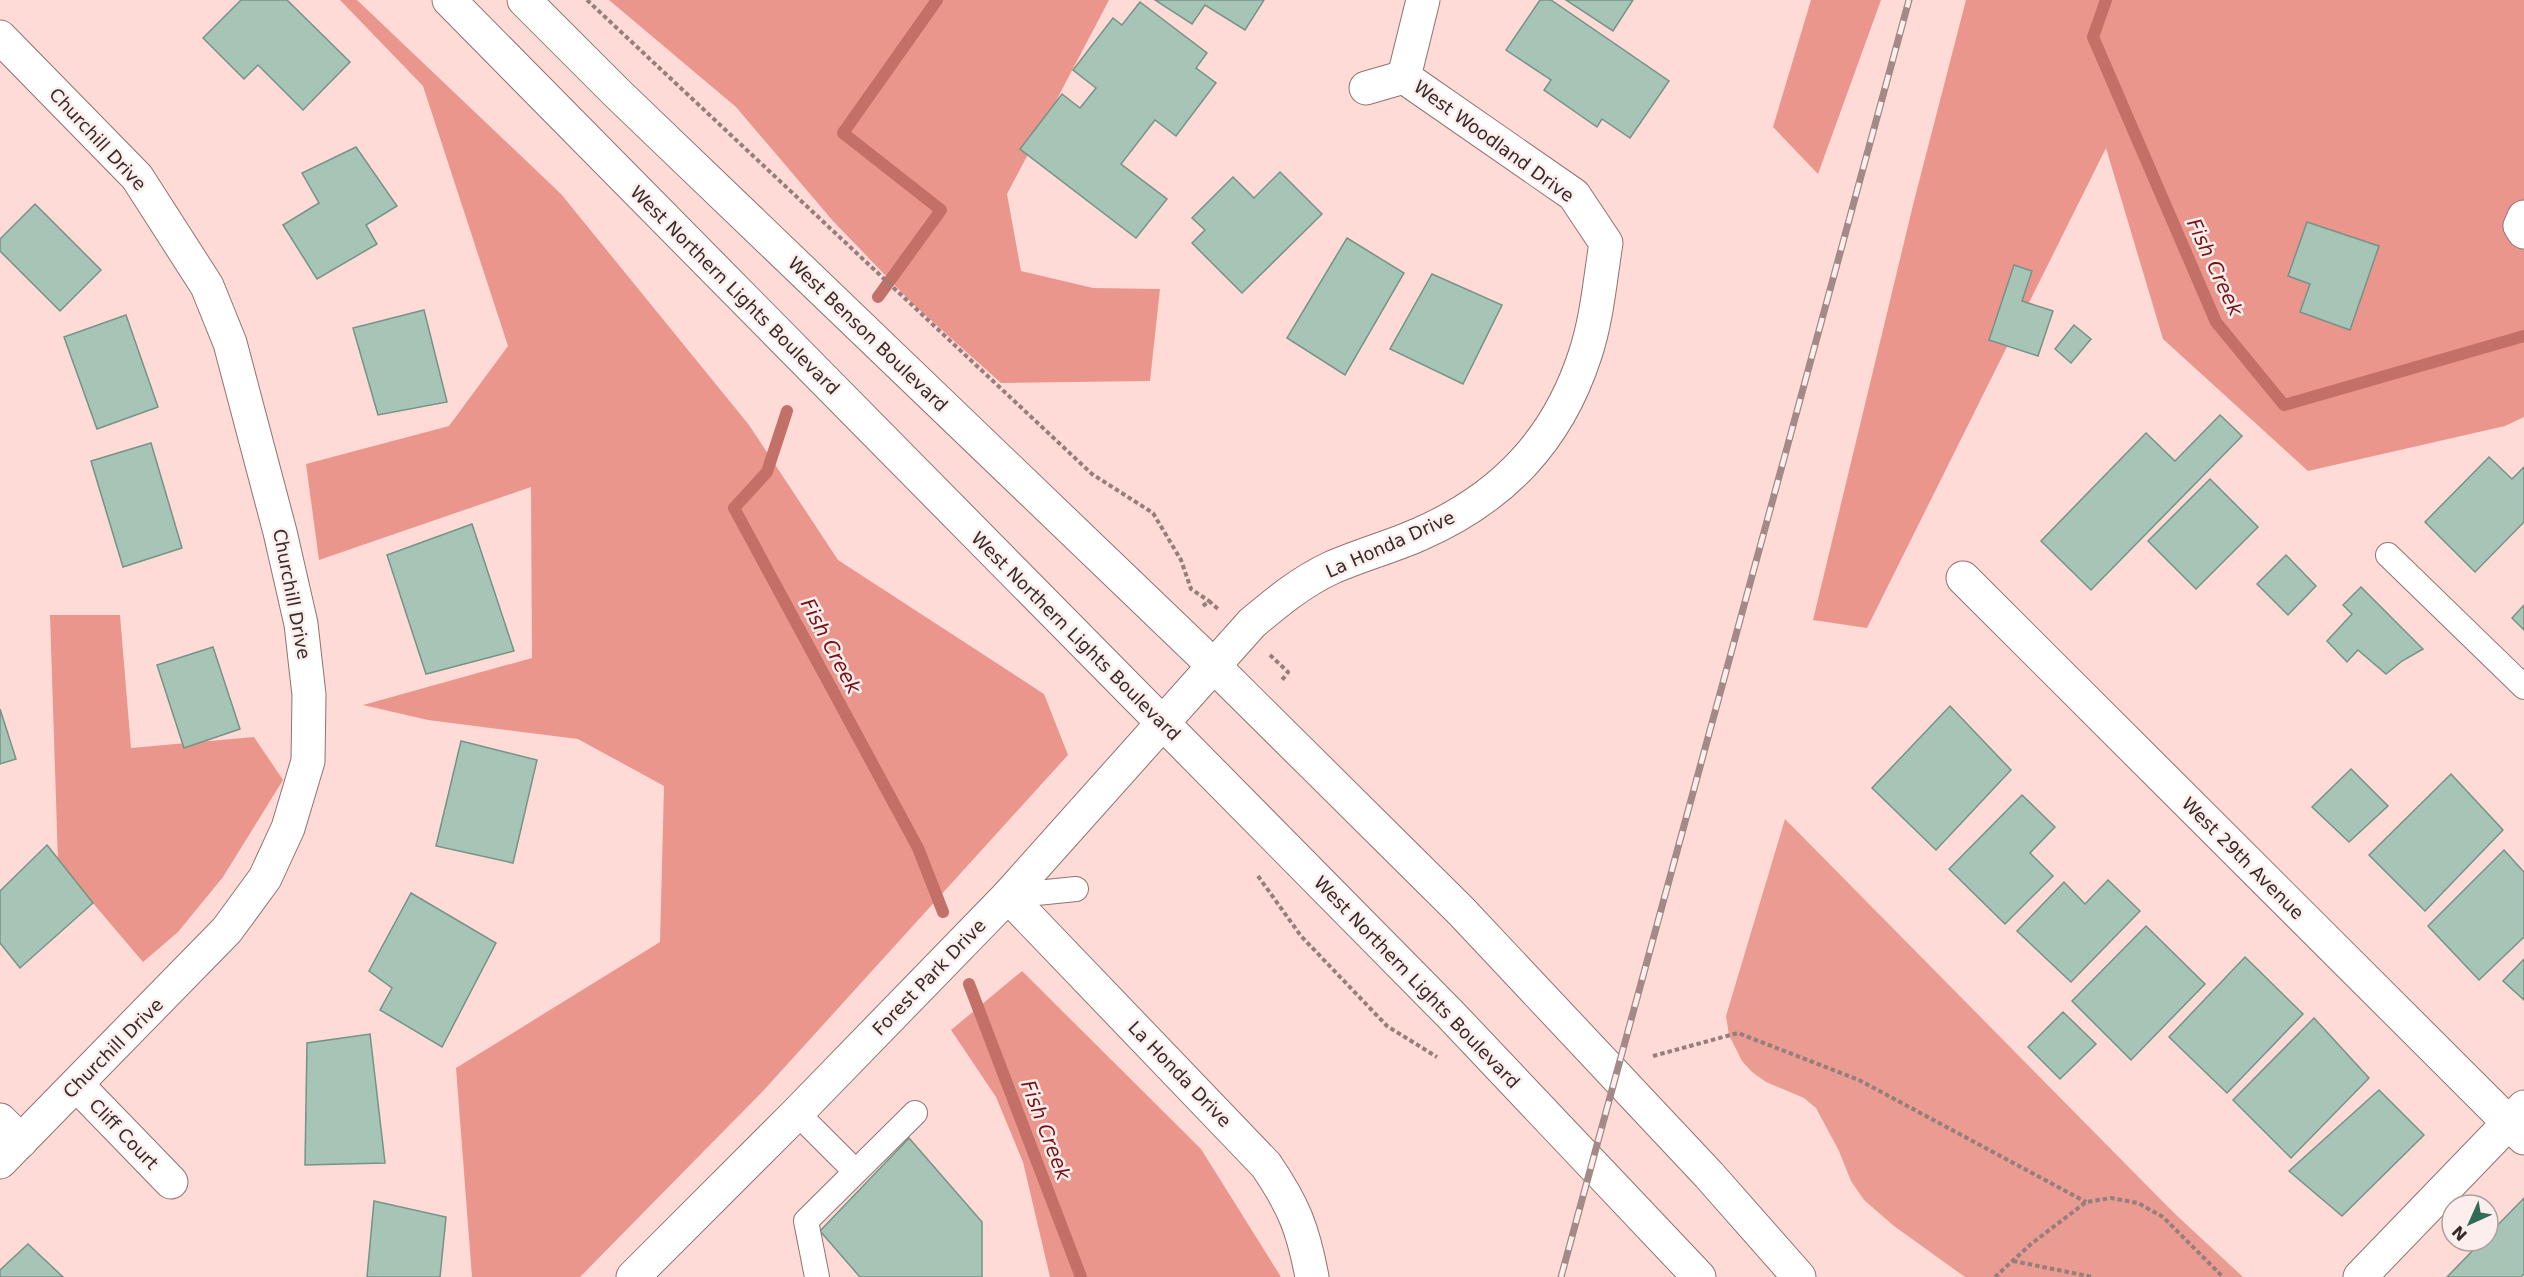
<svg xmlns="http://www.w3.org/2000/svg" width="2524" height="1277" font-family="'DejaVu Sans',sans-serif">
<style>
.green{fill:#ea9b92}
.forest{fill:#eb968d}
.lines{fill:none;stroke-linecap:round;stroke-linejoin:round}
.stream{stroke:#c27068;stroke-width:12}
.building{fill:#a6c5b7;stroke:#759386;stroke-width:1.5}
.lane-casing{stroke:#91736f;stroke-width:26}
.street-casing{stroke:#91736f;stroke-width:35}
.secondary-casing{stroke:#91736f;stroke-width:35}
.path{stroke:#957e7c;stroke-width:4;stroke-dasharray:4.5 3;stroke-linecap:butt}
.lane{stroke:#fff;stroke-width:24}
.street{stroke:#fff;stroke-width:33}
.secondary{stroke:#fff;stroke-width:33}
.rail-casing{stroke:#a38a88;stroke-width:7}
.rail{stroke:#fceeec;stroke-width:4.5;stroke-dasharray:14;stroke-linecap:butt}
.labels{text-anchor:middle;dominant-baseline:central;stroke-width:5;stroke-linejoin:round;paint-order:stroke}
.street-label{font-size:18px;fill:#372a29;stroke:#fceeec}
.water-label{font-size:20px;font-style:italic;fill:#761213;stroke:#fceeec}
</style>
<rect width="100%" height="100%" fill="#fedbd7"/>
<!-- green -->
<path class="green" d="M1785,819l389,394 69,64h-278l-71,-51 -30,-26 -13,-19 -12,-30 -23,-43 -12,-10 -38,-16 -14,-10 -10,-11 -13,-26 -3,-19z"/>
<!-- forest -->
<g class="forest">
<path d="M340,0h17l204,194 188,231 89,135 206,134 24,61 -305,336 -183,186h-108l-16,-209 204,-126 4,-156 -86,-47 -150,-19 -65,-15 169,-47 -1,-171 -212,73 -13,-96 143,-38 59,-80 -85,-260z"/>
<path d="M609,0h500l-102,194 14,77 72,17 67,1 -10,92 -149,2 -88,-79 -80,-83 -97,-114z"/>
<path d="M1811,0h70l-63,174 -45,-47z"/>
<path d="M1966,0h558v417l-19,9 -197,45 -145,-132 -57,-191 -239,480 -54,-8 101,-419z"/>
<path d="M50,615h70l11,133 123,-11 29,43 -60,97 -45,55 -35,30 -85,-100z"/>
<path d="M1022,971l179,178 80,128h-231l-27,-115 -27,-65 -45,-67z"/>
</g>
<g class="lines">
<!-- stream -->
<g class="stream">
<path d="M2106,0l-13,37 123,285 68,83 240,-69"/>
<path d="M878,297l63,-87 -98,-77 94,-133"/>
<path d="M787,411l-20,61 -33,36 184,340 25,64"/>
<path d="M969,984l112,293"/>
</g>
</g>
<!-- building -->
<g class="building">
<path d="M241,0h46l63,62 -47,48 -45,-45 -14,14 -41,-41z"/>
<path d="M1155,0h109l-19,30 -40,-25 -13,19z"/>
<path d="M1540,0h11l118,81 -39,57 -28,-19 -5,8 -53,-37 7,-10 -45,-30z"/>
<path d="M1566,0h67l-20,31z"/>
<path d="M1140,2l67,51 -11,15 20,15 -40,53 -21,-16 -34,44 46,35 -31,39 -116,-89 42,-55 18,14 16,-20 -23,-18 40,-52 9,7z"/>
<path d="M356,147l41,59 -31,19 11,19 -60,35 -34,-54 36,-22 -17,-30z"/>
<path d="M1280,172l42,42 -80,79 -50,-50 13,-13 -13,-12 41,-41 21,21z"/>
<path d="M35,204l66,66 -41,41 -60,-60v-12z"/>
<path d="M2307,222l72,24 -29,84 -50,-18 10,-28 -22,-8z"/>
<path d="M1347,238l57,35 -59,102 -58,-37z"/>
<path d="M2014,265l18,6 -10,30 31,10 -15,45 -49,-16z"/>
<path d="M1432,274l70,31 -39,79 -73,-35z"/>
<path d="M424,310l23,92 -69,13 -25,-87z"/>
<path d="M126,315l32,92 -61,22 -33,-92z"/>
<path d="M2074,325l17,14 -20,24 -16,-14z"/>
<path d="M2220,415l22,21 -151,154 -50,-49 105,-108 29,28z"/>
<path d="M151,443l31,105 -59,19 -32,-106z"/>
<path d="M2489,457l23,22 12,-12v55l-49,50 -50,-50z"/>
<path d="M2210,479l48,48 -62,62 -48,-48z"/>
<path d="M472,524l42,127 -88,23 -39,-119z"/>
<path d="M2286,555l30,31 -28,29 -31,-31z"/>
<path d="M2361,587l62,62 -21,12 -16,13 -28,-24 -11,12 -20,-21 25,-27 -9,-9z"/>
<path d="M2524,605v25l-12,-12z"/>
<path d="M213,647l27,82 -56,19 -27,-83z"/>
<path d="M1950,706l61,64 -75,80 -64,-62z"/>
<path d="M0,709l16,50 -16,5z"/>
<path d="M461,741l76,19 -24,103 -77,-17z"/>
<path d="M2351,769l37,37 -39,36 -37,-35z"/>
<path d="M2451,774l52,56 -78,81 -56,-56z"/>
<path d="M2022,795l33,32 -25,26 23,23 -48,48 -56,-55z"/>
<path d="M47,845l46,58 -73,65 -20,-25v-52z"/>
<path d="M2504,850l20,22v65l-45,43 -51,-54z"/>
<path d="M2108,880l32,31 -69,71 -54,-51 47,-49 21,22z"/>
<path d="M411,893l85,50 -54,104 -62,-37 12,-22 -23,-17z"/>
<path d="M2146,926l59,58 -74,76 -59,-59z"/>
<path d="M2245,957l58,57 -76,79 -58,-56z"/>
<path d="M2524,959v41l-21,-19z"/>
<path d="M2063,1012l33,32 -36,35 -32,-32z"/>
<path d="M2314,1018l55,60 -78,80 -58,-58z"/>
<path d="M370,1034l15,129 -80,2 2,-122z"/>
<path d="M2379,1090l45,45 -82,81 -53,-45z"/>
<path d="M909,1138l73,84v55h-122l-40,-46z"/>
<path d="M2524,1198v76l-3,3h-74l35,-36h6v-6z"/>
<path d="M374,1201l72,16 -6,60h-73z"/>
<path d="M28,1244l35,33h-63v-7z"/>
</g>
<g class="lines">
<!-- lane casing -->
<g class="lane-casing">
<g id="lane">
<path d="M2388,555l136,132"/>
<path d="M1008,896l68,-7"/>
<path d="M797,1113l58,58"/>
<path d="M817,1277l-11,-56 109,-108"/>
</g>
</g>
<!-- street casing -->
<g class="street-casing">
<g id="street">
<path d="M0,37l137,140 70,109 23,57 50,189 21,92 8,71 -1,66 -20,67 -23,50 -38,52 -227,232"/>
<path d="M1366,88l38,-11"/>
<path d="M2524,217l-4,9 4,6"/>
<path d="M1963,578l561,560"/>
<path d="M1008,896l258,269c28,41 37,64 46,112"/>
<path d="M77,1085l94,97"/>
<path d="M0,1120l21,21"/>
<path d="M633,1277l164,-164 211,-217 244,-273c25,-21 49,-41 79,-55 29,-13 60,-21 89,-34 82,-36 137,-93 165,-179 12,-36 15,-75 21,-112l-32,-48 -170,-118 19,-77"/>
<path d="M2360,1277l164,-170"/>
</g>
</g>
<!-- secondary casing -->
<g class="secondary-casing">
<g id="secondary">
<path d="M449,0l1001,1014 249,263"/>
<path d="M524,0l94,94 596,572 247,245 248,264 90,102"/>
</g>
</g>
<!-- path -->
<g class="path">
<path d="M587,0l505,474 61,39 28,47 10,29 18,12"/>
<path d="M1203,606l6,-5 9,8"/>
<path d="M1270,655l18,17 -6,8"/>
<path d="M1258,876l43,60 86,90 50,31"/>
<path d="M1653,1056l85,-23 121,47 227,122"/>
<path d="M2013,1261l80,16"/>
<path d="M1995,1277l36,-33 55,-42 25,-4 27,5 25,14 60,60"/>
</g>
<!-- lane -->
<use href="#lane" class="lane"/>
<!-- street -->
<use href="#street" class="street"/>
<!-- secondary -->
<use href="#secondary" class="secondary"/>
<!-- rail casing -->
<g class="rail-casing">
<path id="rail" d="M1561,1277l348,-1277"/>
</g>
<!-- rail -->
<use href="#rail" class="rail"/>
</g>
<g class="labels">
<!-- street labels -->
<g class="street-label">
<text transform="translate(98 139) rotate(47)">Churchill Drive</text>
<text transform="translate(1494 141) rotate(36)">West Woodland Drive</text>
<text transform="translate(735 290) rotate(45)">West Northern Lights Boulevard</text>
<text transform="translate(868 334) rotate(44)">West Benson Boulevard</text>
<text transform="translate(1390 544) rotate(-24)">La Honda Drive</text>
<text transform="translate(292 594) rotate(79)">Churchill Drive</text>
<text transform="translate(1076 636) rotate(45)">West Northern Lights Boulevard</text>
<text transform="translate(2243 858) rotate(45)">West 29th Avenue</text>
<text transform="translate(929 977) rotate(-46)">Forest Park Drive</text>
<text transform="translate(1417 982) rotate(46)">West Northern Lights Boulevard</text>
<text transform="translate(113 1048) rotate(-45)">Churchill Drive</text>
<text transform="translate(1180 1074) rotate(46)">La Honda Drive</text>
<text transform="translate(124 1134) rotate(46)">Cliff Court</text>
</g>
<!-- water labels -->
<g class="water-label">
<text transform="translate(2215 267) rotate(65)">Fish Creek</text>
<text transform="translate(831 646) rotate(62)">Fish Creek</text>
<text transform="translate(1046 1130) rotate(69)">Fish Creek</text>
</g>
</g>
<!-- north arrow -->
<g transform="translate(2470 1223) rotate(225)"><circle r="28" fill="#fceeec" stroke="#ada09e" stroke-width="1.5"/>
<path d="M0-4.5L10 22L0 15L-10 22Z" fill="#316c56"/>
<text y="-9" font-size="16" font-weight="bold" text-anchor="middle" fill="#372a29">N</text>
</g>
</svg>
